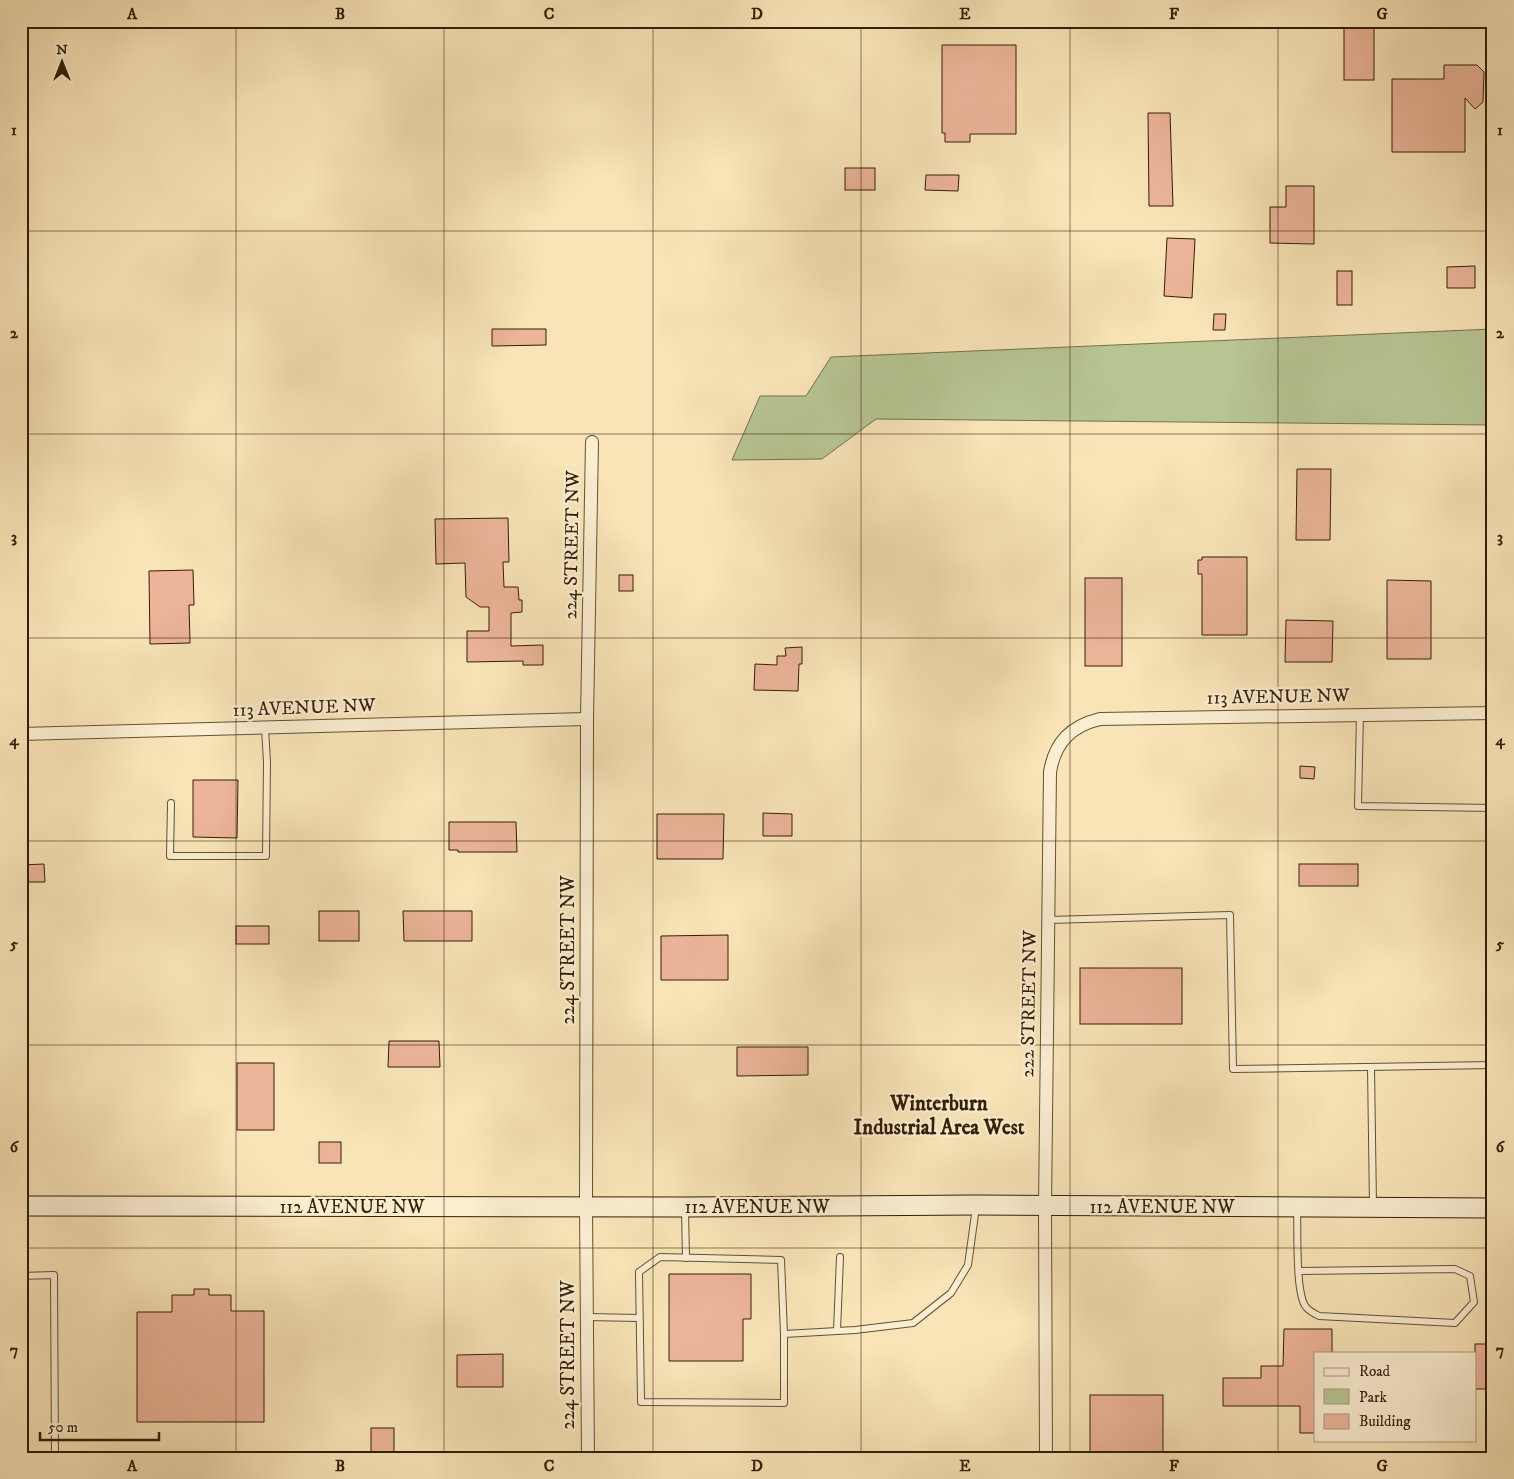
<svg xmlns="http://www.w3.org/2000/svg" width="1514" height="1479" font-family="'IM FELL DW Pica',serif">
<style>
.green{fill:#b7c593;stroke:#75724d}
.building{fill:#ecb499;stroke:#331e07}
.lines{fill:none;stroke-linecap:round;stroke-linejoin:round}
.lane-casing{stroke:#645033;stroke-width:8}
.street-casing{stroke:#645033;stroke-width:14}
.secondary-casing{stroke:#331e07;stroke-width:21}
.lane{stroke:#faedd0;stroke-width:6}
.street{stroke:#faedd0;stroke-width:12}
.secondary{stroke:#faedd0;stroke-width:19}
.grid{fill:none;stroke:#331e07;stroke-width:1;stroke-opacity:0.55}
.labels{text-anchor:middle;dominant-baseline:central;stroke-width:4.5;stroke-linejoin:round;paint-order:stroke}
.street-label{font-size:19px;fill:#331e07;stroke:#faedd0}
.quarter-label{font-size:21px;font-weight:bold;fill:#331e07;stroke:#faedd0}
.neatline{fill:none;stroke:#331e07;stroke-width:2}
.grid-label{font-size:16px;text-anchor:middle;font-weight:bold;fill:#331e07}
</style>
<rect width="100%" height="100%" fill="#f8e4b7"/>
<filter id="stains"><feTurbulence type="fractalNoise" baseFrequency=".004" numOctaves="4"/><feColorMatrix values="0 0 0 0 .2 0 0 0 0 .09 0 0 0 0 .02 0 0 0 .5 -.17"/></filter>
<radialGradient id="worn" r=".72"><stop offset=".6" stop-color="#630" stop-opacity="0"/><stop offset="1" stop-color="#630" stop-opacity=".3"/></radialGradient>
<!-- green -->
<path class="green" d="M1493,329v96l-617,-6 -54,40 -90,1 28,-64h46l25,-39z"/>
<!-- building -->
<g class="building">
<rect x="1344" y="21" width="30" height="59"/>
<path d="M942,45h74v89h-46v8h-25v-9h-3z"/>
<path d="M1444,65h33l7,7 -1,30 -8,7 -10,-11v54h-73v-73h52z"/>
<path d="M1148,113h22l3,93h-24z"/>
<rect x="845" y="168" width="30" height="22"/>
<path d="M926,175h33l-1,16 -33,-1z"/>
<path d="M1286,186h28v58l-44,-1v-36h16z"/>
<path d="M1167,238l28,1 -3,59 -28,-2z"/>
<path d="M1475,266v22h-28v-21z"/>
<rect x="1337" y="271" width="15" height="34"/>
<path d="M1214,314h12l-1,16h-12z"/>
<path d="M492,329h54v16l-54,1z"/>
<path d="M1297,469h34l-1,71h-34z"/>
<path d="M508,518l1,44h-6l1,25h14l1,13h3v12l-11,1v33l32,-1v20h-20v-4l-56,1v-31h22v-24h-9l-14,-10 -1,-34 -29,1 -1,-45z"/>
<path d="M1202,557h45v78h-45v-61h-4v-14h4z"/>
<path d="M193,570l1,35h-5l1,38 -40,1 -1,-73z"/>
<rect x="619" y="575" width="14" height="16"/>
<rect x="1085" y="578" width="37" height="88"/>
<path d="M1387,580l44,1v78h-44z"/>
<path d="M1286,620l47,1 -1,41h-47z"/>
<path d="M802,647v17h-3l-1,27 -44,-1 1,-26 22,1v-9h9l-1,-8z"/>
<path d="M1300,766l15,1 -1,12 -14,-1z"/>
<path d="M193,780h45l-1,58 -44,-1z"/>
<path d="M763,813l29,1v22h-29z"/>
<path d="M657,814h67l-1,45h-66z"/>
<path d="M449,822h67l1,30h-59v-2h-9z"/>
<path d="M44,864l1,18h-24v-17z"/>
<rect x="1299" y="864" width="59" height="22"/>
<rect x="319" y="911" width="40" height="30"/>
<path d="M403,911h69v30h-68z"/>
<rect x="236" y="926" width="33" height="18"/>
<path d="M728,935v45h-67v-44z"/>
<rect x="1080" y="968" width="102" height="56"/>
<path d="M389,1041h50l1,26h-52z"/>
<path d="M737,1047h71v28l-71,1z"/>
<rect x="237" y="1063" width="37" height="67"/>
<rect x="319" y="1142" width="22" height="21"/>
<path d="M669,1274h82v45h-8v42h-74z"/>
<path d="M194,1289h15v6h22v16h33v111h-127v-110h35v-17h22z"/>
<path d="M1284,1329h48v24h-17v80h-15v-27h-77v-28h38v-12h22z"/>
<rect x="1475" y="1344" width="18" height="45"/>
<path d="M503,1354v33h-46v-32z"/>
<rect x="1090" y="1395" width="73" height="63"/>
<rect x="371" y="1428" width="23" height="30"/>
</g>
<g class="lines">
<!-- lane casing -->
<g class="lane-casing">
<g id="lane">
<path d="M1360,714l-2,92 135,2"/>
<path d="M171,803l-1,53h96l1,-94 -2,-34"/>
<path d="M1048,920l182,-5 3,154 260,-4"/>
<path d="M1371,1067l2,139"/>
<path d="M1297,1208c1,20 -2,86 9,99 3,4 9,7 13,9l136,7 19,-21 -4,-26 -15,-7 -156,2"/>
<path d="M685,1210l1,48"/>
<path d="M21,1276l33,-1 1,183"/>
<path d="M587,1317l52,1"/>
<path d="M837,1331l3,-74"/>
<path d="M784,1334v69l-143,-1 -2,-130 21,-15 121,3 3,74 71,-4 58,-7 38,-30 17,-28 8,-58"/>
</g>
</g>
<!-- street casing -->
<g class="street-casing">
<g id="street">
<path d="M21,734l566,-15"/>
<path d="M588,1458l-2,-251 1,-488 5,-277"/>
<path d="M1046,1458l-1,-252 5,-434c5,-30 21,-46 50,-53l393,-6"/>
</g>
</g>
<!-- secondary casing -->
<g class="secondary-casing">
<path id="secondary" d="M21,1206l664,1 291,-2 517,3"/>
</g>
<!-- lane -->
<use href="#lane" class="lane"/>
<!-- street -->
<use href="#street" class="street"/>
<!-- secondary -->
<use href="#secondary" class="secondary"/>
</g>
<!-- grid -->
<path class="grid" d="M236,21v1437M444,21v1437M653,21v1437M861,21v1437M1070,21v1437M1278,21v1437M21,231h1472M21,434h1472M21,638h1472M21,841h1472M21,1045h1472M21,1248h1472"/>
<g class="labels">
<!-- street labels -->
<g class="street-label">
<text transform="translate(572 545) rotate(-89)">224 STREET NW</text>
<text transform="translate(1278 697) rotate(-1)">113 AVENUE NW</text>
<text transform="translate(304 708) rotate(-2)">113 AVENUE NW</text>
<text transform="translate(568 950) rotate(-90)">224 STREET NW</text>
<text transform="translate(1029 1004) rotate(-89)">222 STREET NW</text>
<text x="352" y="1207">112 AVENUE NW</text>
<text x="757" y="1207">112 AVENUE NW</text>
<text x="1162" y="1207">112 AVENUE NW</text>
<text transform="translate(568 1355) rotate(-90)">224 STREET NW</text>
</g>
<!-- quarter labels -->
<g class="quarter-label">
<text x="939" y="1104">Winterburn<tspan x="939" dy="24">Industrial Area West</tspan></text>
</g>
</g>
<!-- margin -->
<rect width="1514" height="1479" fill="none" stroke="#f8e4b7" stroke-width="55"/>
<!-- legend -->
<rect x="1314" y="1352" width="162" height="90" fill="#faedd0" stroke="#aa9a80"/>
<rect x="1324" y="1368" width="25" height="8" fill="#faedd0" stroke="#aa9a80"/>
<text x="1359" y="1376" font-size="15" fill="#331e07">Road</text>
<rect x="1324" y="1389" width="25" height="15" fill="#b7c593" stroke="#aa9a80"/>
<text x="1359" y="1402" font-size="15" fill="#331e07">Park</text>
<rect x="1324" y="1414" width="25" height="15" fill="#ecb499" stroke="#aa9a80"/>
<text x="1359" y="1426" font-size="15" fill="#331e07">Building</text>
<!-- north arrow -->
<g transform="translate(62 62)" stroke="#faedd0" stroke-width="4" paint-order="stroke">
<path d="M0-4L9 19L0 12L-9 19Z" fill="#331e07"/>
<text y="-8" font-size="14" font-weight="bold" text-anchor="middle" fill="#331e07">N</text>
</g>
<!-- scale -->
<path d="M40 1432v8h119v-8" fill="none" stroke="#331e07" stroke-width="2.5"/>
<text x="48" y="1432" font-size="15" fill="#331e07" stroke="#faedd0" stroke-width="4" paint-order="stroke">50 m</text>
<rect x="28" y="28" width="1458" height="1424" class="neatline"/>
<g class="grid-label">
<text x="132" y="19">A</text>
<text x="340" y="19">B</text>
<text x="549" y="19">C</text>
<text x="757" y="19">D</text>
<text x="965" y="19">E</text>
<text x="1174" y="19">F</text>
<text x="1382" y="19">G</text>
<text x="14" y="135">1</text>
<text x="1500" y="135">1</text>
<text x="14" y="338">2</text>
<text x="1500" y="338">2</text>
<text x="14" y="542">3</text>
<text x="1500" y="542">3</text>
<text x="14" y="745">4</text>
<text x="1500" y="745">4</text>
<text x="14" y="949">5</text>
<text x="1500" y="949">5</text>
<text x="14" y="1152">6</text>
<text x="1500" y="1152">6</text>
<text x="14" y="1355">7</text>
<text x="1500" y="1355">7</text>
<text x="132" y="1471">A</text>
<text x="340" y="1471">B</text>
<text x="549" y="1471">C</text>
<text x="757" y="1471">D</text>
<text x="965" y="1471">E</text>
<text x="1174" y="1471">F</text>
<text x="1382" y="1471">G</text>
</g>
<rect width="100%" height="100%" filter="url(#stains)"/>
<rect width="100%" height="100%" fill="url(#worn)"/>
</svg>
